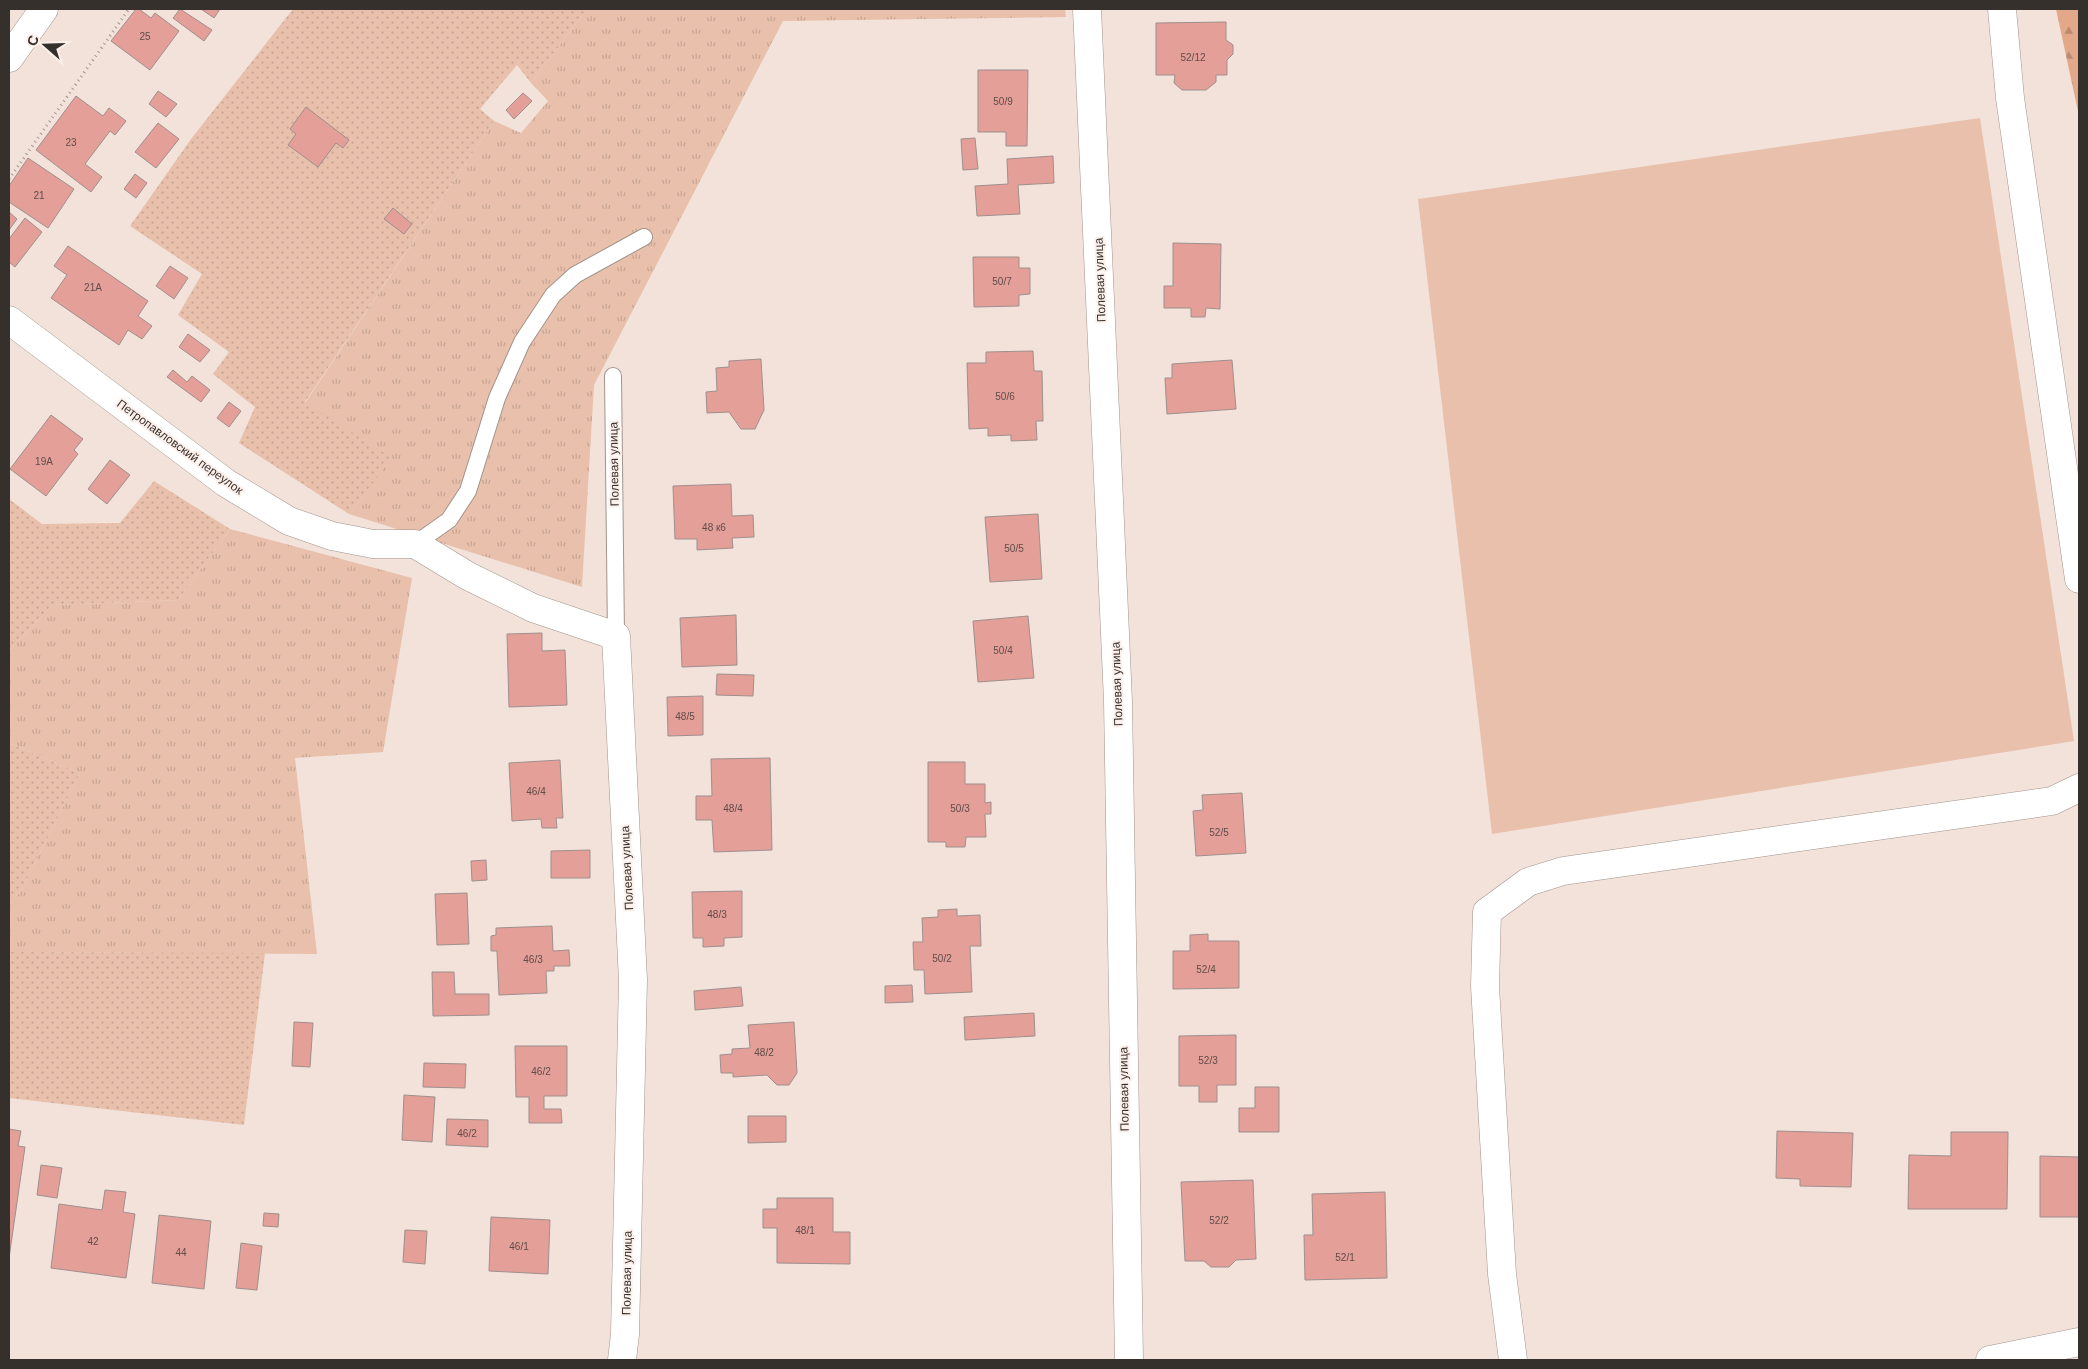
<svg xmlns="http://www.w3.org/2000/svg" width="2088" height="1369" font-family="Helvetica,sans-serif">
<style>
.grass{fill:url(#grass-tufts)}
.forest{fill:url(#forest-firs)}
.park{fill:url(#park-dots)}
.pitch{fill:#e8c0ab}
.building{fill:#e39f98;stroke:#9f8f8d}
.lines{fill:none;stroke-linecap:round;stroke-linejoin:round}
.service-casing{stroke:#a2948c;stroke-width:18}
.minor-casing{stroke:#a2948c;stroke-width:29}
.path{stroke:#a39791;stroke-width:3;stroke-dasharray:1 4;stroke-linecap:butt}
.service{stroke:#fff;stroke-width:16}
.minor{stroke:#fff;stroke-width:28}
.labels{text-anchor:middle;dominant-baseline:central;stroke-width:4;stroke-linejoin:round;paint-order:stroke}
.number-label{font-size:10px;fill:#614c48}
.street-label{font-size:12px;fill:#36302d;stroke:#fdf0ea}
</style>
<defs>
<pattern id="grass-tufts" width="24" height="20" patternUnits="userSpaceOnUse" patternTransform="scale(1.25)"><rect width="24" height="20" fill="#e8c0ab"/><path d="M3 7l-1-3M5 7V3M7 7l1-3M15 17l-1-3M17 17v-4M19 17l1-3" fill="none" stroke="#c8a593"/></pattern>
<pattern id="forest-firs" width="22" height="20" patternUnits="userSpaceOnUse" patternTransform="scale(1.25)"><rect width="22" height="20" fill="#e3a889"/><path d="M5 1l3.5 6h-7zM16 11l3.5 6h-7z" fill="#b98970"/></pattern>
<pattern id="park-dots" width="8" height="8" patternUnits="userSpaceOnUse" patternTransform="scale(1.25)"><rect width="8" height="8" fill="#e8c0ab"/><path d="M2 2h.1M6 6h.1" fill="none" stroke="#c8a593" stroke-width="1.8" stroke-linecap="round"/></pattern>
</defs>
<rect width="100%" height="100%" fill="#f2e2da"/>
<!-- grass -->
<g class="grass">
<path d="M587,9h478l1,8 -283,4 -189,364 -12,202 -233,-73 42,-56 -86,-55 189,-282 27,12 27,-32 -17,-18z"/>
<path d="M230,529l182,49 -29,174 -88,6 22,196 -308,-2v-48l12,-13 59,-118 -71,-30v-93l44,-45 125,-5z"/>
</g>
<!-- forest -->
<path class="forest" d="M2056,9h23v107z"/>
<!-- park -->
<g class="park">
<path d="M293,9h294l-56,74 -14,-18 -37,44 14,12 -189,281 87,56 -43,56 -110,-71 16,-36 -42,-33 16,-22 -51,-37 24,-41 -72,-48 61,-87z"/>
<path d="M154,481l76,48 -52,71 -125,5 -44,45v-151l33,25 78,-1z"/>
<path d="M9,743l71,30 -59,118 -12,13z"/>
<path d="M9,952l256,1 -21,172 -235,-27z"/>
</g>
<!-- pitch -->
<path class="pitch" d="M1980,118l94,623 -582,93 -74,-635z"/>
<!-- building -->
<g class="building">
<path d="M136,9h3l12,9 4,-5 24,18 -29,39 -39,-29z"/>
<path d="M180,9l32,21 -8,11 -31,-23z"/>
<path d="M201,9h19l-6,9z"/>
<path d="M1226,22v18l7,5v9l-6,6v15h-11v7l-10,8h-24l-8,-7 1,-8h-19v-52z"/>
<path d="M978,70h50l-1,76h-21v-14h-28z"/>
<path d="M158,91l19,13 -11,13 -17,-13z"/>
<path d="M523,93l9,8 -18,18 -8,-9z"/>
<path d="M76,96l27,20 6,-8 17,13 -11,14 -5,-4 -25,33 17,13 -11,15 -55,-42z"/>
<path d="M306,107l43,33 -6,8 -7,-5 -18,24 -30,-22 8,-11 -6,-5z"/>
<path d="M158,123l21,16 -23,29 -21,-16z"/>
<path d="M975,138l3,31 -15,1 -2,-31z"/>
<path d="M1053,156l1,27 -36,2 2,29 -43,2 -2,-30 33,-2 -1,-25z"/>
<path d="M28,158l46,31 -26,39 -39,-26v-16z"/>
<path d="M135,174l12,9 -11,15 -12,-9z"/>
<path d="M393,208l19,16 -8,10 -20,-15z"/>
<path d="M9,212l8,7 -8,11z"/>
<path d="M25,218l17,14 -27,35 -6,-5v-23z"/>
<path d="M1173,243l48,1 -1,65 -14,-1 -1,9h-14v-9h-27v-22h9z"/>
<path d="M68,246l80,55 -10,15 14,10 -10,13 -14,-9 -9,15 -68,-47 16,-23 -13,-9z"/>
<path d="M973,257h46v11h11v26l-11,1v11l-45,1z"/>
<path d="M170,266l18,12 -14,21 -18,-13z"/>
<path d="M188,334l22,16 -10,12 -21,-15z"/>
<path d="M1033,351l1,20h8l1,50h-7l1,19 -26,1v-6l-23,1v-8l-19,1 -2,-66h19v-11z"/>
<path d="M761,359l3,51 -9,19h-14l-12,-17 -22,1 -1,-21 11,-1 -1,-23 13,-1v-6z"/>
<path d="M1232,360l4,49 -69,5 -2,-36h7v-14z"/>
<path d="M173,370l14,12 5,-6 18,14 -9,12 -34,-25z"/>
<path d="M229,402l12,9 -12,16 -12,-9z"/>
<path d="M51,415l32,24 -9,11 4,4 -32,42 -36,-27z"/>
<path d="M110,460l20,15 -23,29 -19,-15z"/>
<path d="M731,484l1,32 21,-1 1,22 -22,1 1,10 -36,2v-11h-22l-2,-53z"/>
<path d="M1038,514l4,65 -52,3 -5,-65z"/>
<path d="M736,615l1,50 -55,2 -2,-49z"/>
<path d="M1028,616l6,62 -56,4 -5,-61z"/>
<path d="M542,633v18l23,-1 2,55 -58,2 -2,-73z"/>
<path d="M717,674l37,1 -1,21 -37,-1z"/>
<path d="M703,696v39l-35,1 -1,-39z"/>
<path d="M770,758l2,92 -58,2 -2,-32h-16v-24h16l-1,-37z"/>
<path d="M560,760l3,58h-7l1,10h-15l-1,-9 -29,2 -3,-58z"/>
<path d="M928,762h37v22h20v19l6,-1v12h-6l1,23h-20l-1,10h-19v-5h-18z"/>
<path d="M1242,793l4,60 -50,3 -3,-45 10,-1 -1,-15z"/>
<path d="M590,850v28h-39v-27z"/>
<path d="M486,860l1,20 -15,1 -1,-20z"/>
<path d="M742,891v46l-18,1v8l-21,1v-9h-10l-1,-46z"/>
<path d="M467,893l2,51 -32,1 -2,-51z"/>
<path d="M957,909v7l23,-1 1,31h-11l2,46 -47,2 -1,-24h-10l-1,-28h10l-1,-24 16,-1v-7z"/>
<path d="M552,926l1,25 16,-1 1,16h-16v5h-8l1,22 -48,2 -2,-44h-6v-15l5,-1v-7z"/>
<path d="M1208,934v7h31v47l-66,1v-38h17v-16z"/>
<path d="M432,972h22l1,22h34v21l-56,1z"/>
<path d="M912,985l1,17 -28,1v-17z"/>
<path d="M741,987l2,19 -48,4 -1,-19z"/>
<path d="M1034,1013l1,23 -70,4 -1,-23z"/>
<path d="M294,1022l19,1 -3,44 -18,-1z"/>
<path d="M794,1022l3,51 -8,12h-12l-10,-10 -34,2v-4h-12l-1,-18 12,-1v-5l18,-1 -2,-23z"/>
<path d="M1236,1035v50h-19v17h-18v-16h-20v-50z"/>
<path d="M515,1046h52v50h-23v13h17l1,14h-33v-26h-13z"/>
<path d="M424,1063l42,1 -1,24 -42,-1z"/>
<path d="M1255,1087h24v45h-40v-24h16z"/>
<path d="M404,1095l31,2 -3,45 -30,-2z"/>
<path d="M748,1116h38v26l-38,1z"/>
<path d="M447,1119l41,1v27l-42,-2z"/>
<path d="M9,1129l12,2 -3,15 7,1 -16,111z"/>
<path d="M1777,1131l76,2 -2,54 -51,-1v-7l-24,-1z"/>
<path d="M1951,1132h57l-1,77h-99l1,-54 42,1z"/>
<path d="M2040,1156l39,1v60h-39z"/>
<path d="M41,1165l21,3 -5,30 -20,-3z"/>
<path d="M1253,1180l3,79 -20,1 -7,7h-18l-7,-6h-19l-4,-79z"/>
<path d="M105,1190l21,2 -3,20 12,2 -9,64 -75,-10 8,-64 43,6z"/>
<path d="M1385,1192l2,86 -82,2 -1,-45h9l-1,-41z"/>
<path d="M777,1198h56v34h17v32l-73,-1v-35h-14v-19h14z"/>
<path d="M264,1213l15,1 -1,13 -15,-1z"/>
<path d="M159,1215l52,6 -7,68 -52,-6z"/>
<path d="M491,1217l59,3 -2,54 -59,-3z"/>
<path d="M405,1230l22,1 -2,33 -22,-2z"/>
<path d="M241,1243l21,3 -5,44 -21,-2z"/>
</g>
<g class="lines">
<!-- service casing -->
<g class="service-casing">
<g id="service">
<path d="M613,376l3,260"/>
<path d="M415,544l34,-24 19,-29 29,-93 25,-56 31,-47 22,-20 69,-38"/>
</g>
</g>
<!-- minor casing -->
<g class="minor-casing">
<g id="minor">
<path d="M1087,9l31,692 11,659"/>
<path d="M2002,9l8,89 69,481"/>
<path d="M9,58l35,-49"/>
<path d="M9,320l217,163 63,38 43,15 41,8h42l53,32 65,32 83,28 17,344 -8,354 -3,26"/>
<path d="M1513,1360l-11,-86 -17,-288 2,-74 41,-30 35,-11 489,-70 27,-13"/>
<path d="M1990,1360l89,-18"/>
</g>
</g>
<!-- path -->
<path class="path" d="M9,179l120,-170"/>
<!-- service -->
<use href="#service" class="service"/>
<!-- minor -->
<use href="#minor" class="minor"/>
</g>
<g class="labels">
<!-- number labels -->
<g class="number-label">
<text x="145" y="36">25</text>
<text x="1193" y="57">52/12</text>
<text x="1003" y="101">50/9</text>
<text x="71" y="142">23</text>
<text x="39" y="195">21</text>
<text x="1002" y="281">50/7</text>
<text x="93" y="287">21А</text>
<text x="1005" y="396">50/6</text>
<text x="44" y="461">19А</text>
<text x="714" y="527">48 к6</text>
<text x="1014" y="548">50/5</text>
<text x="1003" y="650">50/4</text>
<text x="685" y="716">48/5</text>
<text x="536" y="791">46/4</text>
<text x="733" y="808">48/4</text>
<text x="960" y="808">50/3</text>
<text x="1219" y="832">52/5</text>
<text x="717" y="914">48/3</text>
<text x="942" y="958">50/2</text>
<text x="533" y="959">46/3</text>
<text x="1206" y="969">52/4</text>
<text x="764" y="1052">48/2</text>
<text x="1208" y="1060">52/3</text>
<text x="541" y="1071">46/2</text>
<text x="467" y="1133">46/2</text>
<text x="1219" y="1220">52/2</text>
<text x="805" y="1230">48/1</text>
<text x="93" y="1241">42</text>
<text x="519" y="1246">46/1</text>
<text x="181" y="1252">44</text>
<text x="1345" y="1257">52/1</text>
</g>
<!-- street labels -->
<g class="street-label">
<text transform="translate(1100 280) rotate(-92)">Полевая улица</text>
<text transform="translate(180 447) rotate(36)">Петропавловский переулок</text>
<text transform="translate(614 464) rotate(-91)">Полевая улица</text>
<text transform="translate(1117 684) rotate(-92)">Полевая улица</text>
<text transform="translate(627 868) rotate(-93)">Полевая улица</text>
<text transform="translate(1124 1089) rotate(-91)">Полевая улица</text>
<text transform="translate(627 1273) rotate(-89)">Полевая улица</text>
</g>
</g>
<!-- border -->
<rect width="2088" height="1369" fill="none" stroke="#36302d" stroke-width="20"/>
<!-- north arrow -->
<g transform="translate(45 45) rotate(290)" stroke="#fdf0ea" stroke-width="4" paint-order="stroke">
<path d="M0-4L9 19L0 12L-9 19Z" fill="#36302d"/>
<text y="-8" font-size="14" font-weight="bold" text-anchor="middle" fill="#36302d">С</text>
</g>
</svg>
